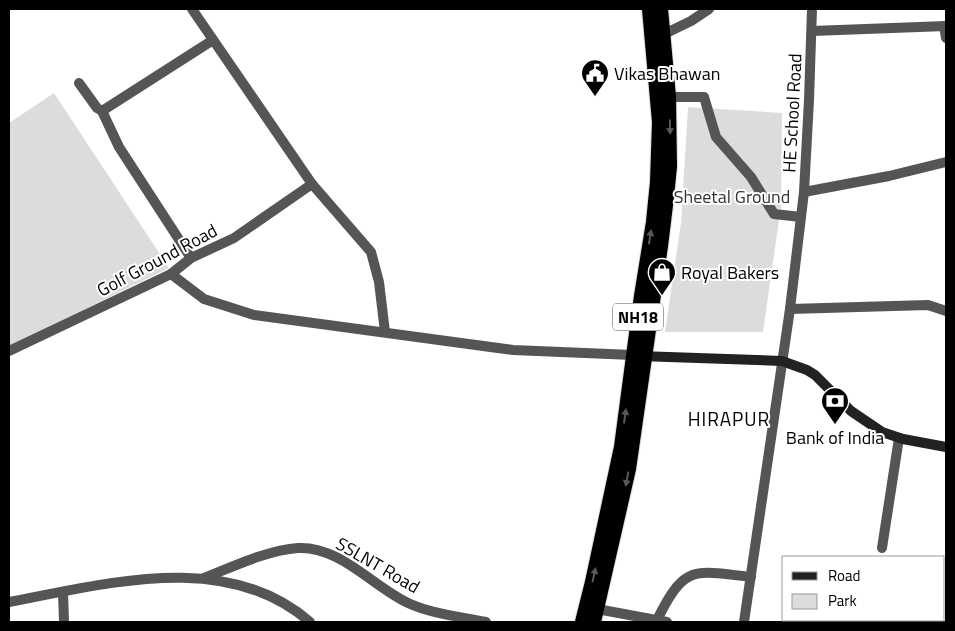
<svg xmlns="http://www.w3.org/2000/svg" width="955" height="631" font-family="'Titillium Web',sans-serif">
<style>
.green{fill:#dcdcdc}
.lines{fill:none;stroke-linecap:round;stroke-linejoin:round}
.trunk-casing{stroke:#dbdbdb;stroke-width:16}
.minor{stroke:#555;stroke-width:10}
.tertiary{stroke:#555;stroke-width:10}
.secondary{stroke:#222;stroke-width:10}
.trunk{stroke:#000;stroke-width:14}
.oneway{fill:#595959}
.labels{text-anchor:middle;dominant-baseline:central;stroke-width:4;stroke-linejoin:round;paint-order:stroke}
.shield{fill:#fff;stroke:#4c4c4c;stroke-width:1}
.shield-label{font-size:16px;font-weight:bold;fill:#000}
.poi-label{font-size:18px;fill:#000;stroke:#fff;text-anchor:start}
.street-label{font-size:18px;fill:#000;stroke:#fff}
.park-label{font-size:18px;fill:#333;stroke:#fff}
.neighbourhood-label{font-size:19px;letter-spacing:1px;fill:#000;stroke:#fff}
</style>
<rect width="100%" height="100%" fill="#fff"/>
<!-- green -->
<g class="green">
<path d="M54,93l115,175 -160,78v-223z"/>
<path d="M688,107l94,6 -1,93 -18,126h-98l16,-109z"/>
</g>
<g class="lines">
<!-- trunk casing -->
<g class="trunk-casing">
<g id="trunk">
<path d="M582,622l10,-40 29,-135 20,-151 12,-74 4,-40 2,-60 -10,-113"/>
<path d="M594,622l35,-153 32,-223 6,-49 3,-31 -1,-69 -8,-88"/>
</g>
</g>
<!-- minor -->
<g class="minor">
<path d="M192,9l120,175 59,68 8,30 6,50"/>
<path d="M944,26l2,12"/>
<path d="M812,31l134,-5"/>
<path d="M79,83l18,25 5,3 17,36 72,111"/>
<path d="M669,97h35l12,40 35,40 23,37 27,3"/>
<path d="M102,111l111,-71"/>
<path d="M804,192l85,-16 57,-14"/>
<path d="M171,274l33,25 50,16 259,35 120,5"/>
<path d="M790,309l138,-4 18,6"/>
<path d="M9,351l162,-77 20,-16 43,-20 78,-54"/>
<path d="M882,548l17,-110"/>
<path d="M204,578c28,-11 64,-28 94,-30 42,-2 74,38 110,55 24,11 53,14 78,19"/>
<path d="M63,592l1,30"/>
<path d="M9,602c98,-18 217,-53 301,20"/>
<path d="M597,609l70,13"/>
<path d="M657,620c28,-57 37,-49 94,-43"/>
<path d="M871,620l1,2"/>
<path d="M847,622l6,-2"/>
</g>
<!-- tertiary -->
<g class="tertiary">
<path d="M658,37l33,-16 18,-12"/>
<path d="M744,622l46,-313 14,-117 5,-92 3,-91"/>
</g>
<!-- secondary -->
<path class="secondary" d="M639,356l143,5 25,9 8,5 36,36 31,21 21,7 43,8"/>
<!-- trunk -->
<use href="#trunk" class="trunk"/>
</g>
<!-- one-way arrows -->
<defs><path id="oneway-solid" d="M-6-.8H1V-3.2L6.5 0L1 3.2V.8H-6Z" transform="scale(1.25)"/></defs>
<g class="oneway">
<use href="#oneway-solid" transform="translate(670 127) rotate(89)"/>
<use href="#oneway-solid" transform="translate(650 237) rotate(-81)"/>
<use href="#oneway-solid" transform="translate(625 416) rotate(-82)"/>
<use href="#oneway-solid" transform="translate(627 479) rotate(101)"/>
<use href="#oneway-solid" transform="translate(594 575) rotate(-78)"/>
</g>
<!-- icons -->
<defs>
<g id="civic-pin" transform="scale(1.4375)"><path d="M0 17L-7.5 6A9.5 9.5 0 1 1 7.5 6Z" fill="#000" stroke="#fff"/><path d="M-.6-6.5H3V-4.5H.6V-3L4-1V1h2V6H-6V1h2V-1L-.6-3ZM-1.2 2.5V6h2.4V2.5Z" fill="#fff"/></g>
<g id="shop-pin" transform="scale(1.4375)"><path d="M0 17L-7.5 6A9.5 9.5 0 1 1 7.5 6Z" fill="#000" stroke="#fff"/><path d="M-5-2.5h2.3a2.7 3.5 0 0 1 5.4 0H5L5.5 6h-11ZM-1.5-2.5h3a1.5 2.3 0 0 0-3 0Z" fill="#fff"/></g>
<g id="bank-pin" transform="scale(1.4375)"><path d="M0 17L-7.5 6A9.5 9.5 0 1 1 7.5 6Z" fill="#000" stroke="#fff"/><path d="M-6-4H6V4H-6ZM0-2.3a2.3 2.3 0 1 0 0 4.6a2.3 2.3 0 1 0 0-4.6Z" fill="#fff"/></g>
</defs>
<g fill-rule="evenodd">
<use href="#civic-pin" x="595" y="73"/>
<use href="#shop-pin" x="662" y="272"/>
<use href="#bank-pin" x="835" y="401"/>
</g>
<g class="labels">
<!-- shield labels -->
<rect class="shield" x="613" y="303.5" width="50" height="27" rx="4"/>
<g class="shield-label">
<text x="638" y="317">NH18</text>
</g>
<!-- poi labels -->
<g class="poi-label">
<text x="614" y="73">Vikas Bhawan</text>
<text x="681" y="272">Royal Bakers</text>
<text x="835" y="437" text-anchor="middle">Bank of India</text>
</g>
<!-- street labels -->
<g class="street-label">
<text transform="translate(792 113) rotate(-87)">HE School Road</text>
<text transform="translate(157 260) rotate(-28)">Golf Ground Road</text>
<text transform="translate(378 565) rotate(30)">SSLNT Road</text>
</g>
<!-- park labels -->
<g class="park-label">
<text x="732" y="196">Sheetal Ground</text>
</g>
<!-- neighbourhood labels -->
<g class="neighbourhood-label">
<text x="729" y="418">HIRAPUR</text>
</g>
</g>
<!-- border -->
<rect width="955" height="631" fill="none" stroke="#000000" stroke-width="20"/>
<!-- legend -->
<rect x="782" y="556" width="162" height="65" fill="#ffffff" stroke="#999999"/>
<rect x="792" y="572" width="25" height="8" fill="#222222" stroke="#999999"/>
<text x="828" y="581" font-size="15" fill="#000000">Road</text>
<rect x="792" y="594" width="25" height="15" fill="#dcdcdc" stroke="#999999"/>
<text x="828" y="606" font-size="15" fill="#000000">Park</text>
</svg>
